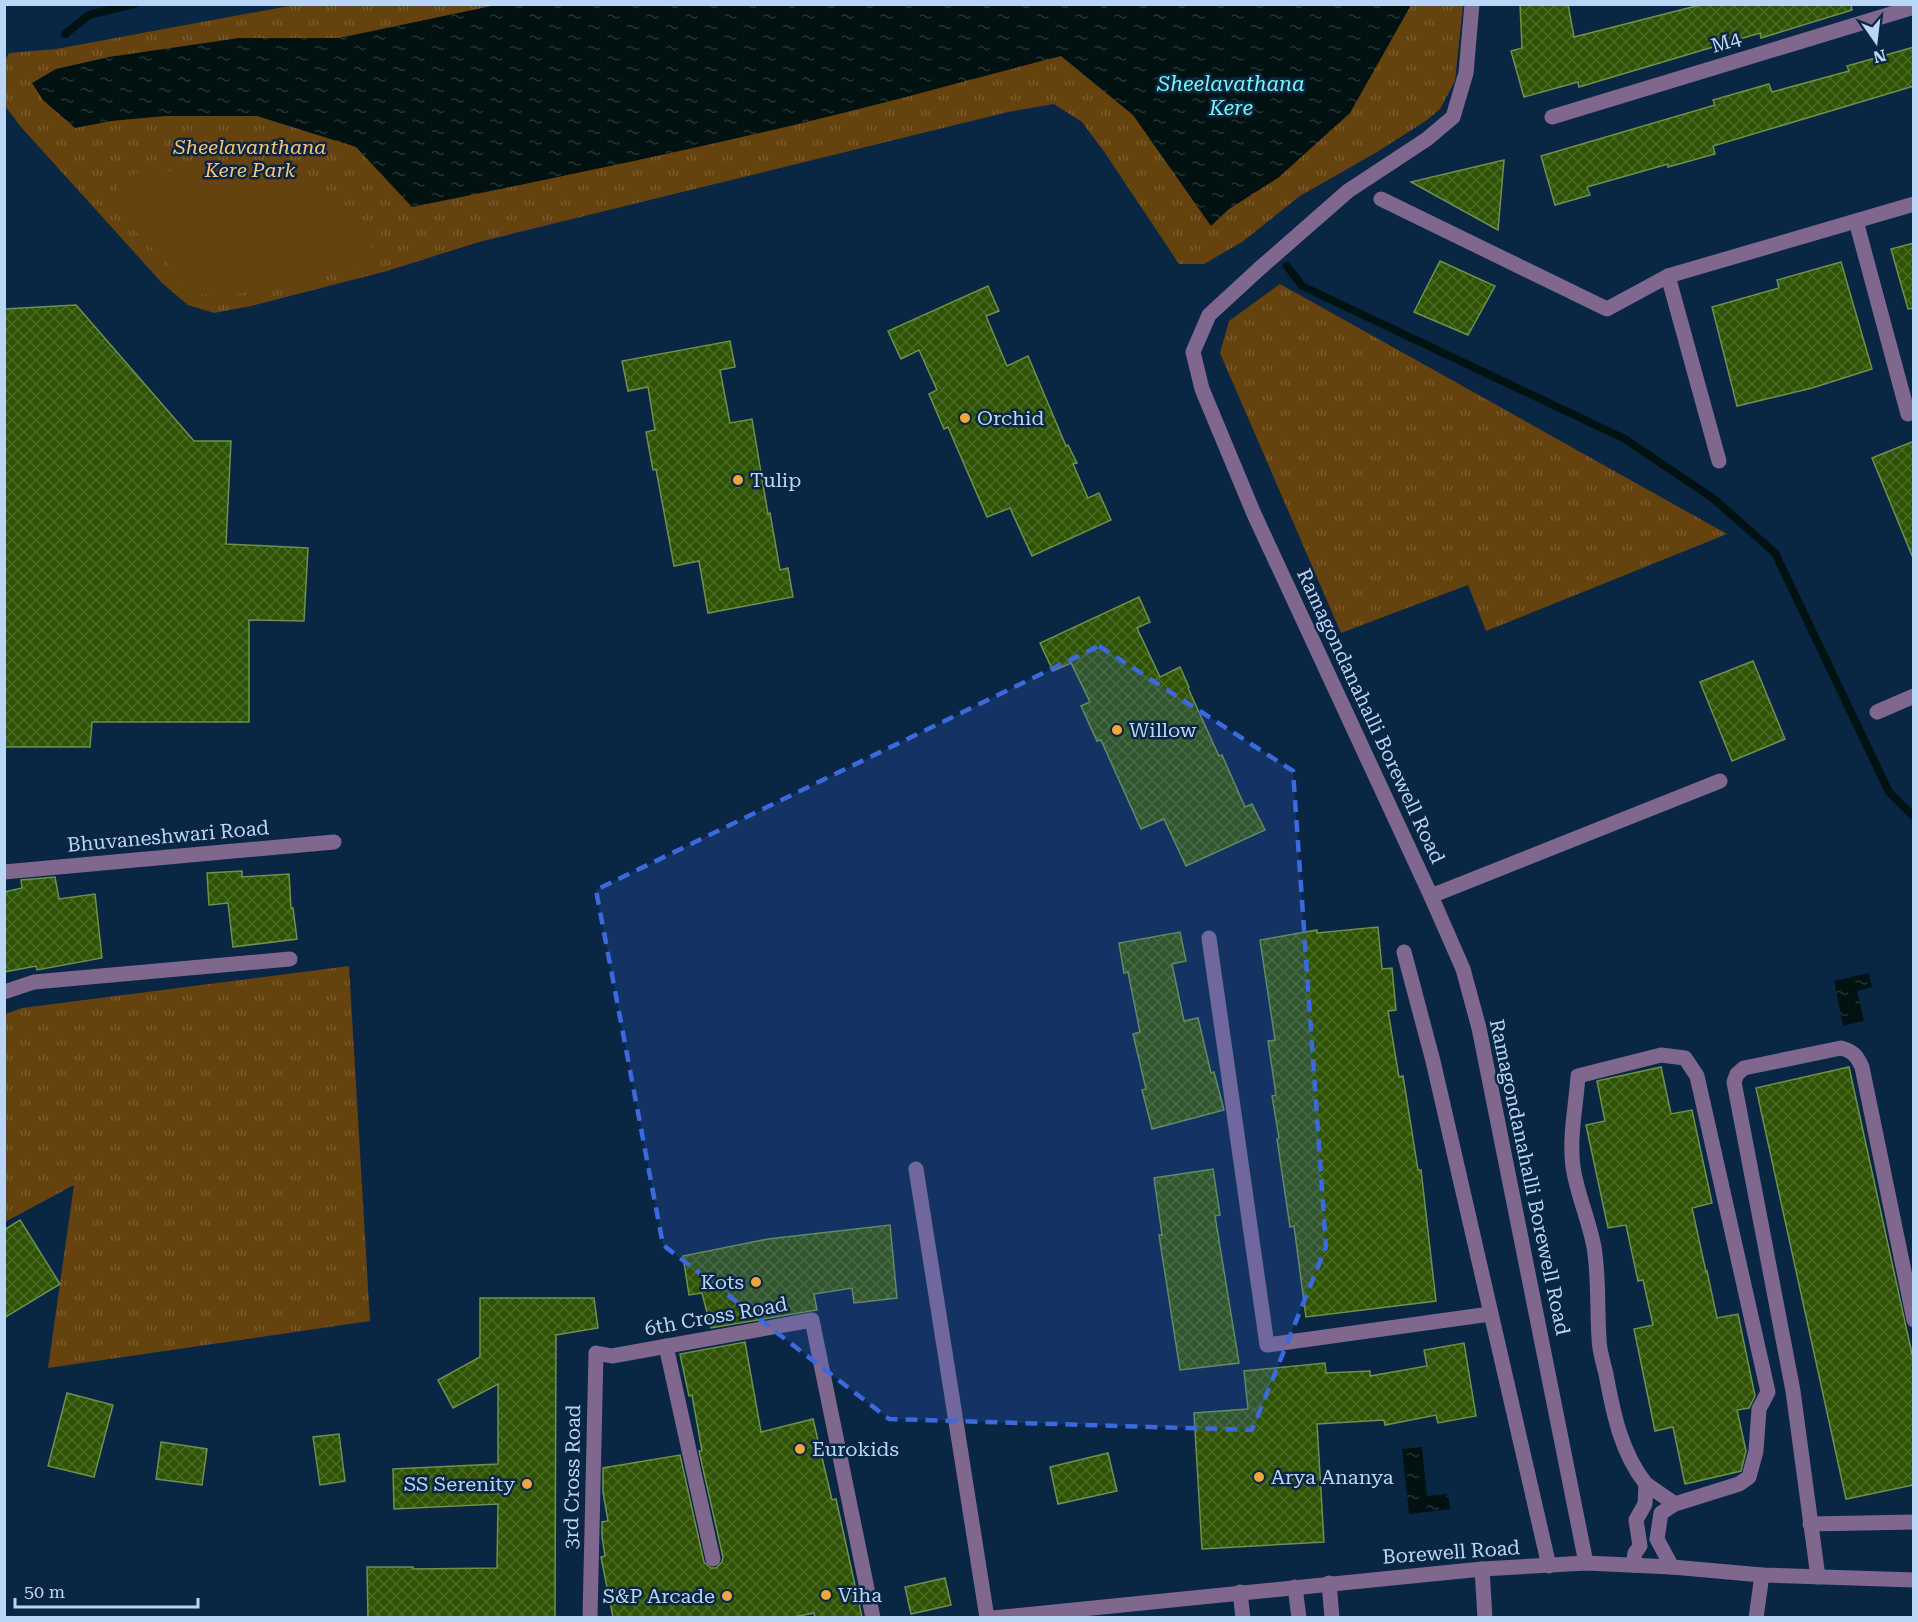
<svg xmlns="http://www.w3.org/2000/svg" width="1918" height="1622" font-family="'Roboto Serif',serif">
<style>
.grass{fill:url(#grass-tufts)}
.garden{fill:#65420e}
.water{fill:url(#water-ripples)}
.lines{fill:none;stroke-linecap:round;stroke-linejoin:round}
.stream{stroke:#001312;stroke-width:8}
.building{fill:url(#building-cross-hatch);stroke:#6c924b;stroke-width:1.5}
.minor{stroke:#7f678e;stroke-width:15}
.marked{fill:#3c69de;fill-opacity:0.2;stroke:#3c69de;stroke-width:4.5;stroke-dasharray:12 8;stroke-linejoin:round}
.poi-dot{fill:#f0a63e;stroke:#092644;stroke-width:2}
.labels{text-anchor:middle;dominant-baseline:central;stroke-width:5;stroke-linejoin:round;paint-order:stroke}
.street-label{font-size:20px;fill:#bad6f6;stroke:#092644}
.park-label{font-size:20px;font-style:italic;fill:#fec275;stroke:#092644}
.poi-label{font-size:20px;fill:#bad6f6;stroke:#092644;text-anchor:start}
.water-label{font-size:21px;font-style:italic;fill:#73f7f1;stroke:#092644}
</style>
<defs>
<pattern id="grass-tufts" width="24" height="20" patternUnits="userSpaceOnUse" patternTransform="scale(1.5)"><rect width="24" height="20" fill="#65420e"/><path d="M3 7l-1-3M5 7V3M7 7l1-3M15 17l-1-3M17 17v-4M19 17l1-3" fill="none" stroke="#795d32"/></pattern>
<pattern id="water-ripples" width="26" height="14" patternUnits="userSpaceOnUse" patternTransform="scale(1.5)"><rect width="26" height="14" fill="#001312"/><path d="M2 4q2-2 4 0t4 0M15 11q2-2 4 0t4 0" fill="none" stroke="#233535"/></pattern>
<pattern id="building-cross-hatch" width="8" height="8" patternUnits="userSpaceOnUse" patternTransform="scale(1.5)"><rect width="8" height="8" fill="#305203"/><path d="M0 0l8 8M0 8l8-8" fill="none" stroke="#4c6a28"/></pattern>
</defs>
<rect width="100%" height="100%" fill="#092644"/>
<!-- grass -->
<g class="grass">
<path d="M294,5h1169l-8,76 -15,28 -13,11 -50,32 -77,44 -58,46 -38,22h-25l-74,-111 -23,-31 -28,-18 -46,8 -529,130 -92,29 -136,35 -37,7 -26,-8 -26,-22 -141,-156 -16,-21v-45l4,-8 47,-4z"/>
<path d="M1280,284l447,250 -241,97 -18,-46 -127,48 -121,-280 9,-32z"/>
<path d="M349,966l21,355 -322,47 26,-183 -69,37v-208l17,-6z"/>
</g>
<!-- garden -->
<path class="garden" d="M242,167l45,3 27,10 23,24 43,54 -86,24 -72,15 -25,-4 -82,-82 3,-28 20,-10z"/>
<!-- water -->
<g class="water">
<path d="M501,4h910v1l-61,108 -72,65 -49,31 -18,17 -78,-111 -72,-59c-89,23 -178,48 -267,69 -127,30 -254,56 -382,82l-56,-60 -99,-31h-92l-54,5 -36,7 -32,-28 -11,-17 24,-14 53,-12 130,-19h100z"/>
<path d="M1869,973l3,14 -15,4 7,30 -21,5 -9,-45z"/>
<path d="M1422,1447l5,49 21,-2 2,15 -41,5 -7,-65z"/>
</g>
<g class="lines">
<!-- stream -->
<g class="stream">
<path d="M65,34l24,-19 45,-11"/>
<path d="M1287,266l15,20 323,153 89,60 61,54 114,239 25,25"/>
</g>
</g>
<!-- building -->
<g class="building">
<path d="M1520,4h48l6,33 130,-33h147l1,6 -91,28 -1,-5 -181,54 -1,-5 -54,15 -13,-46 11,-3z"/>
<path d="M1914,47v39l-201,60 2,8 -47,13v-3l-81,23 3,8 -35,10 -14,-49 174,-51 -2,-5 56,-16 3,8 77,-21 -2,-5z"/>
<path d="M1504,160l-6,70 -87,-48z"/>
<path d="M1914,243v65l-6,1 -17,-60z"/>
<path d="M1440,261l55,25 -27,49 -54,-23z"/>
<path d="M1841,262l31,107 -60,19 -75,18 -25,-99 67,-19 -2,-8z"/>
<path d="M988,286l11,25 -13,5 21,50 21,-10 38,90 2,-1 9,18 -4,1 15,34 11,-5 12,27 -79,36 -22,-48 -23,9 -39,-90 -4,2 -15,-35 8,-4 -18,-40 -18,9 -13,-28z"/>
<path d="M76,305l118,136h37l-5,103 82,4 -4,73 -55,-1v102h-157l-2,25h-86v-438z"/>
<path d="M730,341l5,26 -15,3 10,53 22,-4 16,95 2,-1 10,57 8,-2 5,29 -85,16 -9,-52 -25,5 -18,-97 -3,1 -7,-38 9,-2 -7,-43 -20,4 -6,-30z"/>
<path d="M1914,441v117h-1l-41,-100z"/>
<path d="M1139,597l11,25 -13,6 23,49 20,-10 9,20 -1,1 31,68 3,-1 23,52 7,-3 13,26 -79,36 -22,-47 -23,10 -40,-89 -4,1 -16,-35 9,-4 -19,-39 -18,8 -13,-28z"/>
<path d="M1753,661l32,78 -53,22 -32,-79z"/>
<path d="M242,871v6l47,-3 2,34h2l4,31 -64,8 -5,-44 -19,2 -2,-32z"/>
<path d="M55,877l4,22 36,-5 7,64 -65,12 -1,-4 -32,6v-80l18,-4 -1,-8z"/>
<path d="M1378,927l4,42 10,-1 4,42 -8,1 11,66 4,-1 15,94h3l15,131 -130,16 -12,-91 -4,1 -13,-88 2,-1 -7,-42 4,-1 -8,-54 7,-1 -15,-100 57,-10v3z"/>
<path d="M1180,932l6,29 -14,3 12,57 14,-3 13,55 3,-1 10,38 -72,19 -10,-39 4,-1 -13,-55 7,-2 -12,-60 -4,1 -5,-30z"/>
<path d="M1661,1067l10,47 21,-4 20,93 -20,5 14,64 1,-1 10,47 21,-4 17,82 -6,12 -12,2 9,41 -5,20 -56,13 -12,-57 -18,4 -21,-102 19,-4 -10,-45 -5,1 -12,-56 -18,3 -22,-103 19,-4 -8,-40z"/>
<path d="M1849,1067l65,296v122l-68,14 -90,-411z"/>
<path d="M1213,1169l7,46 -5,1 24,147 -59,7 -21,-135h3l-8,-57z"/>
<path d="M20,1220l40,64 -56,34v-88z"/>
<path d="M890,1225l7,73 -43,5 -2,-15 -38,6 3,16 -106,18 -9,-35 -13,2 -6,-39 85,-17z"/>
<path d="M480,1298h114l4,30 -42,7 -1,282h-187l-1,-50h46v2l84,-1 1,-64 -104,5 -1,-40 105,-5v-80l-45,24 -15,-28 42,-23z"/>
<path d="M745,1342l16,90 52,-13 19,81 4,-1 26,118h-47l-1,-4 -20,4h-181l-12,-60 4,-1 -3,-19v-15l6,-1 -5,-29v-24l77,-13 24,107 7,6h5l6,-6 1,-5 -24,-106h3l-10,-56 -3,1 -9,-42z"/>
<path d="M1464,1343l12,73 -38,7 -2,-8 -51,10 -1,-5 -67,4 7,118 -122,7 -8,-136 54,-4 -4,-38 81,-8 1,10 44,-2v5l57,-10 -3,-16z"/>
<path d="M67,1393l46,12 -19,72 -46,-11z"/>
<path d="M339,1434l6,47 -25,4 -7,-48z"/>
<path d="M161,1442l46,7 -5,36 -46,-6z"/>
<path d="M1108,1453l9,38 -59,13 -8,-37z"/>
<path d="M945,1578l6,27 -40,9 -6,-27z"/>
</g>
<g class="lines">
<!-- minor -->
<g class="minor">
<path d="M1472,4l-6,69 -13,44 -26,22 -79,52 -89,78 -50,46 -16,37 9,37 52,125 177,382 32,73 16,59 107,535"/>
<path d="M1552,117l362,-110"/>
<path d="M1381,199l226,110 61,-33 246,-72"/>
<path d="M1856,221l52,193"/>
<path d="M1668,276l51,185"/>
<path d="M1877,712l37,-16"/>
<path d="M4,872l330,-30"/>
<path d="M1431,896l289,-115"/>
<path d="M1209,938l58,407 223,-31"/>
<path d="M1404,952l29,109 116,505"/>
<path d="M4,992l30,-10 256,-23"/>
<path d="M916,1169l71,449"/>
<path d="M666,1346l47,213"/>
<path d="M1646,1484l29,20"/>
<path d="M1810,1524l104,-2"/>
<path d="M1633,1565l2,-12 5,-7 -4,-26 9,-16 1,-20c-25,-31 -33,-72 -40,-110 -3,-12 -7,-24 -7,-36 -2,-30 0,-61 -5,-91 -5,-27 -17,-53 -21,-80 -4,-31 3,-60 5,-91l83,-21 24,3 12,18 71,316 -9,17 -3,42 -7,26 -10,7 -64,20 -14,9 -4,26 15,28"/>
<path d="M1482,1569l3,49"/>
<path d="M1818,1577l-25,-186 -59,-309 3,-8 7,-6 97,-20c12,3 16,8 21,19l52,253"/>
<path d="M1329,1583l3,35"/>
<path d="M1295,1587l4,31"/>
<path d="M1240,1592l3,26"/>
<path d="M590,1618l6,-265 16,3 200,-36 61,298"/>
<path d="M993,1618l489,-49 104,-6 86,4 90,8 152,5"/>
<path d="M1756,1618l6,-43"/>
</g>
</g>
<!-- marked area -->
<path class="marked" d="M1099,646l194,125 33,476 -74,183 -363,-11 -226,-174 -67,-355z"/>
<!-- markers -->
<g class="poi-dot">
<circle cx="965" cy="418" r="6"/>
<circle cx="738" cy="480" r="6"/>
<circle cx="1117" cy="730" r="6"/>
<circle cx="756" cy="1282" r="6"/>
<circle cx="800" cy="1449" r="6"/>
<circle cx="1259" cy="1477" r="6"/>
<circle cx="527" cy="1484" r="6"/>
<circle cx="826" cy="1595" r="6"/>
<circle cx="727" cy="1596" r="6"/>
</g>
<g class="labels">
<!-- street labels -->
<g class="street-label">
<text transform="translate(1726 42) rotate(-17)">M4</text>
<text transform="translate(1371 716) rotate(65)">Ramagondanahalli Borewell Road</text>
<text transform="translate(168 836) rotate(-5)">Bhuvaneshwari Road</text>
<text transform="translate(1530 1177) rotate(78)">Ramagondanahalli Borewell Road</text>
<text transform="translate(716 1316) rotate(-10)">6th Cross Road</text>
<text transform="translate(572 1477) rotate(-89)">3rd Cross Road</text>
<text transform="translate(1451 1552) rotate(-4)">Borewell Road</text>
</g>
<!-- park labels -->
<g class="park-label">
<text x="250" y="147">Sheelavanthana<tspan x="250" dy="23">Kere Park</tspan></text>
</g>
<!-- poi labels -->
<g class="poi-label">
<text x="977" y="418">Orchid</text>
<text x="750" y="480">Tulip</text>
<text x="1129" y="730">Willow</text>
<text x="744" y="1282" text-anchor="end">Kots</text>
<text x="812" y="1449">Eurokids</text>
<text x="1271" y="1477">Arya Ananya</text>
<text x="515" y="1484" text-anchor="end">SS Serenity</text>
<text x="838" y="1595">Viha</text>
<text x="715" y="1596" text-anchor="end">S&amp;P Arcade</text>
</g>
<!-- water labels -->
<g class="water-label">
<text x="1231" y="84">Sheelavathana<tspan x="1231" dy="24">Kere</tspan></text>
</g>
</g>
<!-- border -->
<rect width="1918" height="1622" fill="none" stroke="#bad6f6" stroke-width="12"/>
<!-- north arrow -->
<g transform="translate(1876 42) rotate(166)" stroke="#092644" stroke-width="4.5" paint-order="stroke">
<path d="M0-4.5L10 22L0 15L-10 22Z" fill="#bad6f6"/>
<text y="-9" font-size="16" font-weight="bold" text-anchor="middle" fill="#bad6f6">N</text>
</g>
<!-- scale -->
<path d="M15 1598v9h183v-9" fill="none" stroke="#bad6f6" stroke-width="3"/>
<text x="24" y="1598" font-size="18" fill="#bad6f6" stroke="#092644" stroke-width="4.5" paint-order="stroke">50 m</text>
</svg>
